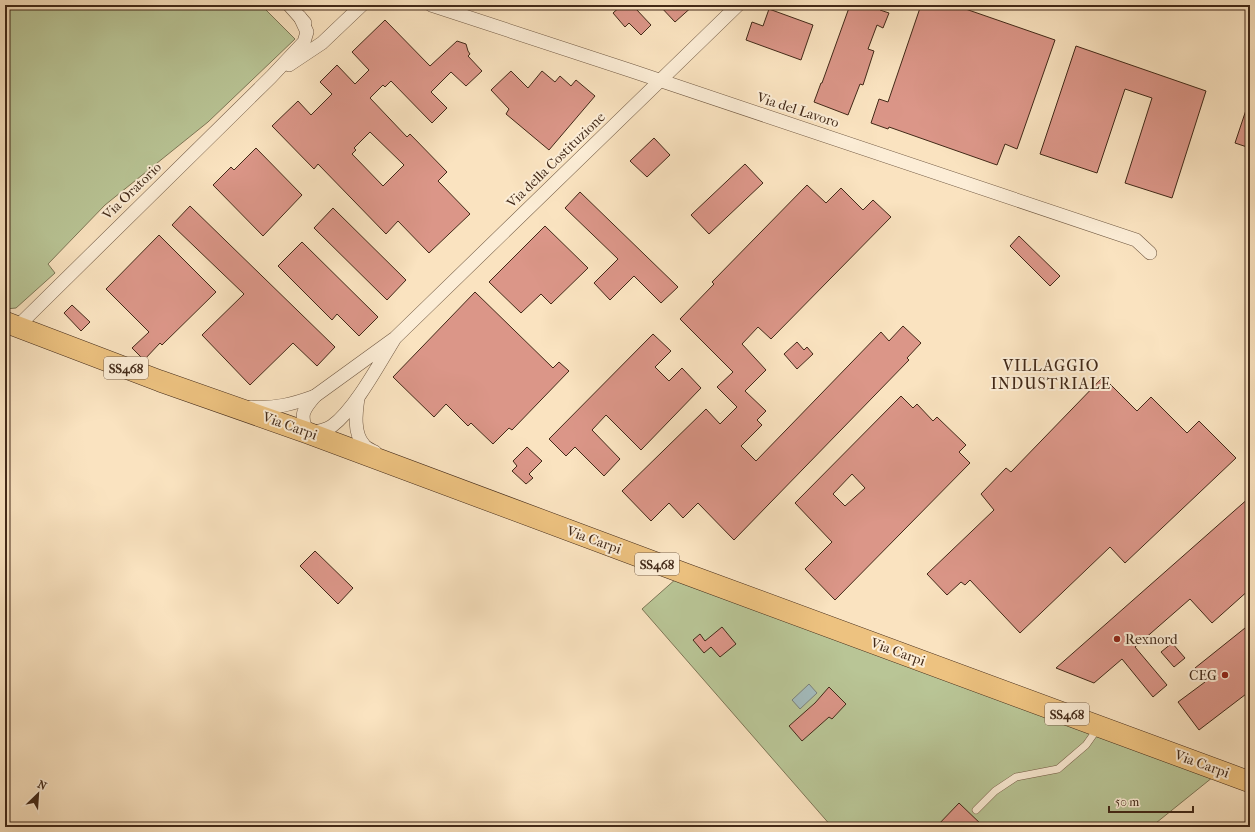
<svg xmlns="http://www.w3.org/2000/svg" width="1255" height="832" font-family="'IM FELL French Canon',serif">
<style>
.green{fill:#b9c596;stroke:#7e7757}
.water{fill:#a3bbbd;stroke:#7c817b}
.building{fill:#db9688;stroke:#422918;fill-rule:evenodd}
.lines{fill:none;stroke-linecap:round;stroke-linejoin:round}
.lane-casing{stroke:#705842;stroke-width:8}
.street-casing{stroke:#705842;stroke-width:14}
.primary-casing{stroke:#422918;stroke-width:22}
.lane{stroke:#fcedd6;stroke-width:7}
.street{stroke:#fcedd6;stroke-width:13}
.primary{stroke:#edc280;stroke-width:21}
.poi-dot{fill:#8f2418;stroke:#fcedd6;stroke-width:1.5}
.labels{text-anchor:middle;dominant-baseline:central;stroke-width:4;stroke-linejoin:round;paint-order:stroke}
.shield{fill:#fcedd6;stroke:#7a6451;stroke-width:1}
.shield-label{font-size:13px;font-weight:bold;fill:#422918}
.street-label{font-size:14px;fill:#422918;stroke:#fcedd6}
.poi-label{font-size:14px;fill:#422918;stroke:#fcedd6;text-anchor:start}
.quarter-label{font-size:16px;letter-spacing:1px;fill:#422918;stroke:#fcedd6}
</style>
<rect width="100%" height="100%" fill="#fae3c0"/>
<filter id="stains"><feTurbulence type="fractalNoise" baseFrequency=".005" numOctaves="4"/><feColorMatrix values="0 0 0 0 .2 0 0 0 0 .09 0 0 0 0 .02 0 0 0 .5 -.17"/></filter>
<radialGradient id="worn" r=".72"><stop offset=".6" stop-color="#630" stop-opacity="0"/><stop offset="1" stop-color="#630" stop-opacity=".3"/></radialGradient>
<!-- green -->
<g class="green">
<path d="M5,5h256l34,34 -87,83 -103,83 -57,59 7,9 -39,35 -11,1z"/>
<path d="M677,578l541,195 -67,54h-319l-190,-218z"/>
</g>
<!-- water -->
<path class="water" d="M809,684l8,9 -17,16 -8,-9z"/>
<!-- building -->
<g class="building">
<path d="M622,5h18l-4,4 15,16 -10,10 -12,-12 -4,4 -12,-14z"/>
<path d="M659,5h35l-19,17z"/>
<path d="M850,5h32l-2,5 9,3 -6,15 -6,-3 -9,24 6,2 -11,34 -3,-1 -12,31 -34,-13 7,-19h1z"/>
<path d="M921,5h33l101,35 -38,109 -12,-5 -8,21 -108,-38 -1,2 -17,-6 8,-24 9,3z"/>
<path d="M769,9l44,16 -12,35 -55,-20 6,-18 11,4z"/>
<path d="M385,20l45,46 27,-25 9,3 2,7 2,3 -2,2 14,15 -16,15 -15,-14 -20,20 16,16 -15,15 -41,-42 -6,6 -2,-2 -13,13 37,39 3,-3 37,38 -9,9 32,33 -41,39 -31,-32 -12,13 -68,-70 -4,5 -42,-43 26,-25 13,14 21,-21 -12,-12 17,-17 18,19 14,-14 -17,-18zM370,132l34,33 -21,21 -31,-32 4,-4 -2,-2z"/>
<path d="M1076,46l130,45 -34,107 -47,-15 27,-85 -27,-9 -28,84 -57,-19z"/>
<path d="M511,71l17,17 14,-17 13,11 5,-6 11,10 5,-6 19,16 -46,54 -43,-36 3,-5 -18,-19z"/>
<path d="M1248,104h2v44l-15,-5z"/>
<path d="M654,138l16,17 -23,22 -17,-16z"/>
<path d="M256,148l46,47 -39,41 -50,-51 18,-18 3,3z"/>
<path d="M745,164l18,19 -54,51 -18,-19z"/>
<path d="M807,185l19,18 15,-15 22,22 10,-10 18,17 -120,122 -13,-12 -16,17 24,26 -21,21 21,20 -9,9 5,5 -21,21 15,15 125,-129 8,9 14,-15 18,17 -14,15 2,2 -175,180 -36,-37 -15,15 -14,-15 -18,18 -29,-30 84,-82 14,15 17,-17 -20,-20 16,-15 -53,-53 34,-35 -2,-2z"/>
<path d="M580,192l98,95 -17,16 -27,-27 -24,24 -16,-17 24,-24 -53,-51z"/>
<path d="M190,206l145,141 -18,19 -24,-23 -43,42 -48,-50 42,-41 -72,-69z"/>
<path d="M333,208l73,72 -19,20 -73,-72z"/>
<path d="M545,226l43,42 -37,36 -10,-10 -20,19 -32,-31z"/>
<path d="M159,235l57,57 -54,53 -2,-2 -16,17 -12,-12 17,-16 -43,-43z"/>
<path d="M1019,236l41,40 -10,10 -40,-40z"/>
<path d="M302,242l76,75 -19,19 -22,-22 -5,6 -54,-54z"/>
<path d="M475,292l78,76 6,-6 10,9 -57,59 -3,-2 -16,16 -22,-21 -3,3 -22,-22 -12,13 -41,-40z"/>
<path d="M72,305l18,17 -9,9 -17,-18z"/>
<path d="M653,334l18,17 -16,16 14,14 13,-13 19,20 -60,62 -35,-35 -14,15 28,29 -16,17 -29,-29 -9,9 -17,-17z"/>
<path d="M797,342l7,8 3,-3 6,7 -16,15 -13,-15z"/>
<path d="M1103,377l34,34 14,-14 36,36 12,-12 37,37 -111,105 -15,-16 -90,86 -50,-53 -5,5 -4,-3 -14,13 -20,-21 67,-64 -13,-16 25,-26 5,4z"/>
<path d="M901,396l12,12 4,-4 16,17 4,-4 29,28 -7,7 11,11 -135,137 -30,-31 27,-27 -37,-39zM852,474l13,14 -20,18 -12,-12z"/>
<path d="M527,447l15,14 -13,13 4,4 -7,6 -14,-13 5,-5 -4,-5z"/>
<path d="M1250,497v92l-38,34 -22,-24 -55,48 32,38 -14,12 -31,-38 -28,24 -38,-15z"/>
<path d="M315,551l38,37 -15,16 -38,-38z"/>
<path d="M1250,624v67l-51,39 -21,-28 27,-20 -10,-14z"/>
<path d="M722,627l14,17 -16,13 -9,-10 -7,6 -11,-13 7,-6 5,7z"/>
<path d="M1172,643l13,15 -11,9 -13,-15z"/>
<path d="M829,687l17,17 -14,15 -3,-2 -27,24 -13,-15 26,-23z"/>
<path d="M959,803l25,24h-48z"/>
</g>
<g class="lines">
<!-- lane casing -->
<g class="lane-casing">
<path id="lane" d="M976,810l19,-19 21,-14 42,-8 28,-24 12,-17"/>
</g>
<!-- street casing -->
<g class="street-casing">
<g id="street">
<path d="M289,5l16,18"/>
<path d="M431,5l201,66 504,169 14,13"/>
<path d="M289,65l33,-22 40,-38"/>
<path d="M17,327l254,-250 33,-35 3,-10 -7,-15"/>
<path d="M395,338c-16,26 -40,71 -63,88 -7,5 -16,6 -24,7 -9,-18 -5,-23 7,-37l80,-58 343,-333"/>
<path d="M358,398c-2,14 -5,35 6,47 2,3 7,5 11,7"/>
<path d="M251,407c24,2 42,-3 64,-11"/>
</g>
</g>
<!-- primary casing -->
<g class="primary-casing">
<path id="primary" d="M5,322l155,59 148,52 378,141 564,208"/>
</g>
<!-- lane -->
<use href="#lane" class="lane"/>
<!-- street -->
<use href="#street" class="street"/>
<!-- primary -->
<use href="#primary" class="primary"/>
</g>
<!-- markers -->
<g class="poi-dot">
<circle cx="1117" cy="639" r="4"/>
<circle cx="1225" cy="675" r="4"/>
</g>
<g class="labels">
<!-- shield labels -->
<g class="shield">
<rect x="104" y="357" width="44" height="22" rx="3"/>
<rect x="635" y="553" width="44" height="22" rx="3"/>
<rect x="1045" y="703" width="44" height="22" rx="3"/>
</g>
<g class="shield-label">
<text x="126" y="368">SS468</text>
<text x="657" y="564">SS468</text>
<text x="1067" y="714">SS468</text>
</g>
<!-- street labels -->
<g class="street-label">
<text transform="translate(798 110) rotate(18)">Via del Lavoro</text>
<text transform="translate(556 160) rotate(-44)">Via della Costituzione</text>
<text transform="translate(132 191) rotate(-44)">Via Oratorio</text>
<text transform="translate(290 426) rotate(20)">Via Carpi</text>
<text transform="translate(594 540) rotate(20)">Via Carpi</text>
<text transform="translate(898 652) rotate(20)">Via Carpi</text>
<text transform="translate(1202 764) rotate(20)">Via Carpi</text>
</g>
<!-- poi labels -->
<g class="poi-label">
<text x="1125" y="639">Rexnord</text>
<text x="1217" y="675" text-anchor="end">CEG</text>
</g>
<!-- quarter labels -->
<g class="quarter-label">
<text x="1051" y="365">VILLAGGIO<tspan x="1051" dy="18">INDUSTRIALE</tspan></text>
</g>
</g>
<!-- margin -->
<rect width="1255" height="832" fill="none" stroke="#fae3c0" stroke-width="20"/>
<rect x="6" y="6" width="1243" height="820" fill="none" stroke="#422918" stroke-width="2"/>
<rect x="10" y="10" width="1235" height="812" fill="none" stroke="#422918"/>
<!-- north arrow -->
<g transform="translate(38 794) rotate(25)" stroke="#fcedd6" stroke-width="3" paint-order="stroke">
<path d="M0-3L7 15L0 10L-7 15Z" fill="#422918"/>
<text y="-6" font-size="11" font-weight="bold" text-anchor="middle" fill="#422918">N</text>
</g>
<!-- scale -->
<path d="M1109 806v6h84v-6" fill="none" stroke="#422918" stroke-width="2"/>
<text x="1115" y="806" font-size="12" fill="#422918" stroke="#fcedd6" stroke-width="3" paint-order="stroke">50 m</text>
<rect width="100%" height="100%" filter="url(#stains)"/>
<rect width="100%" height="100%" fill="url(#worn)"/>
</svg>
